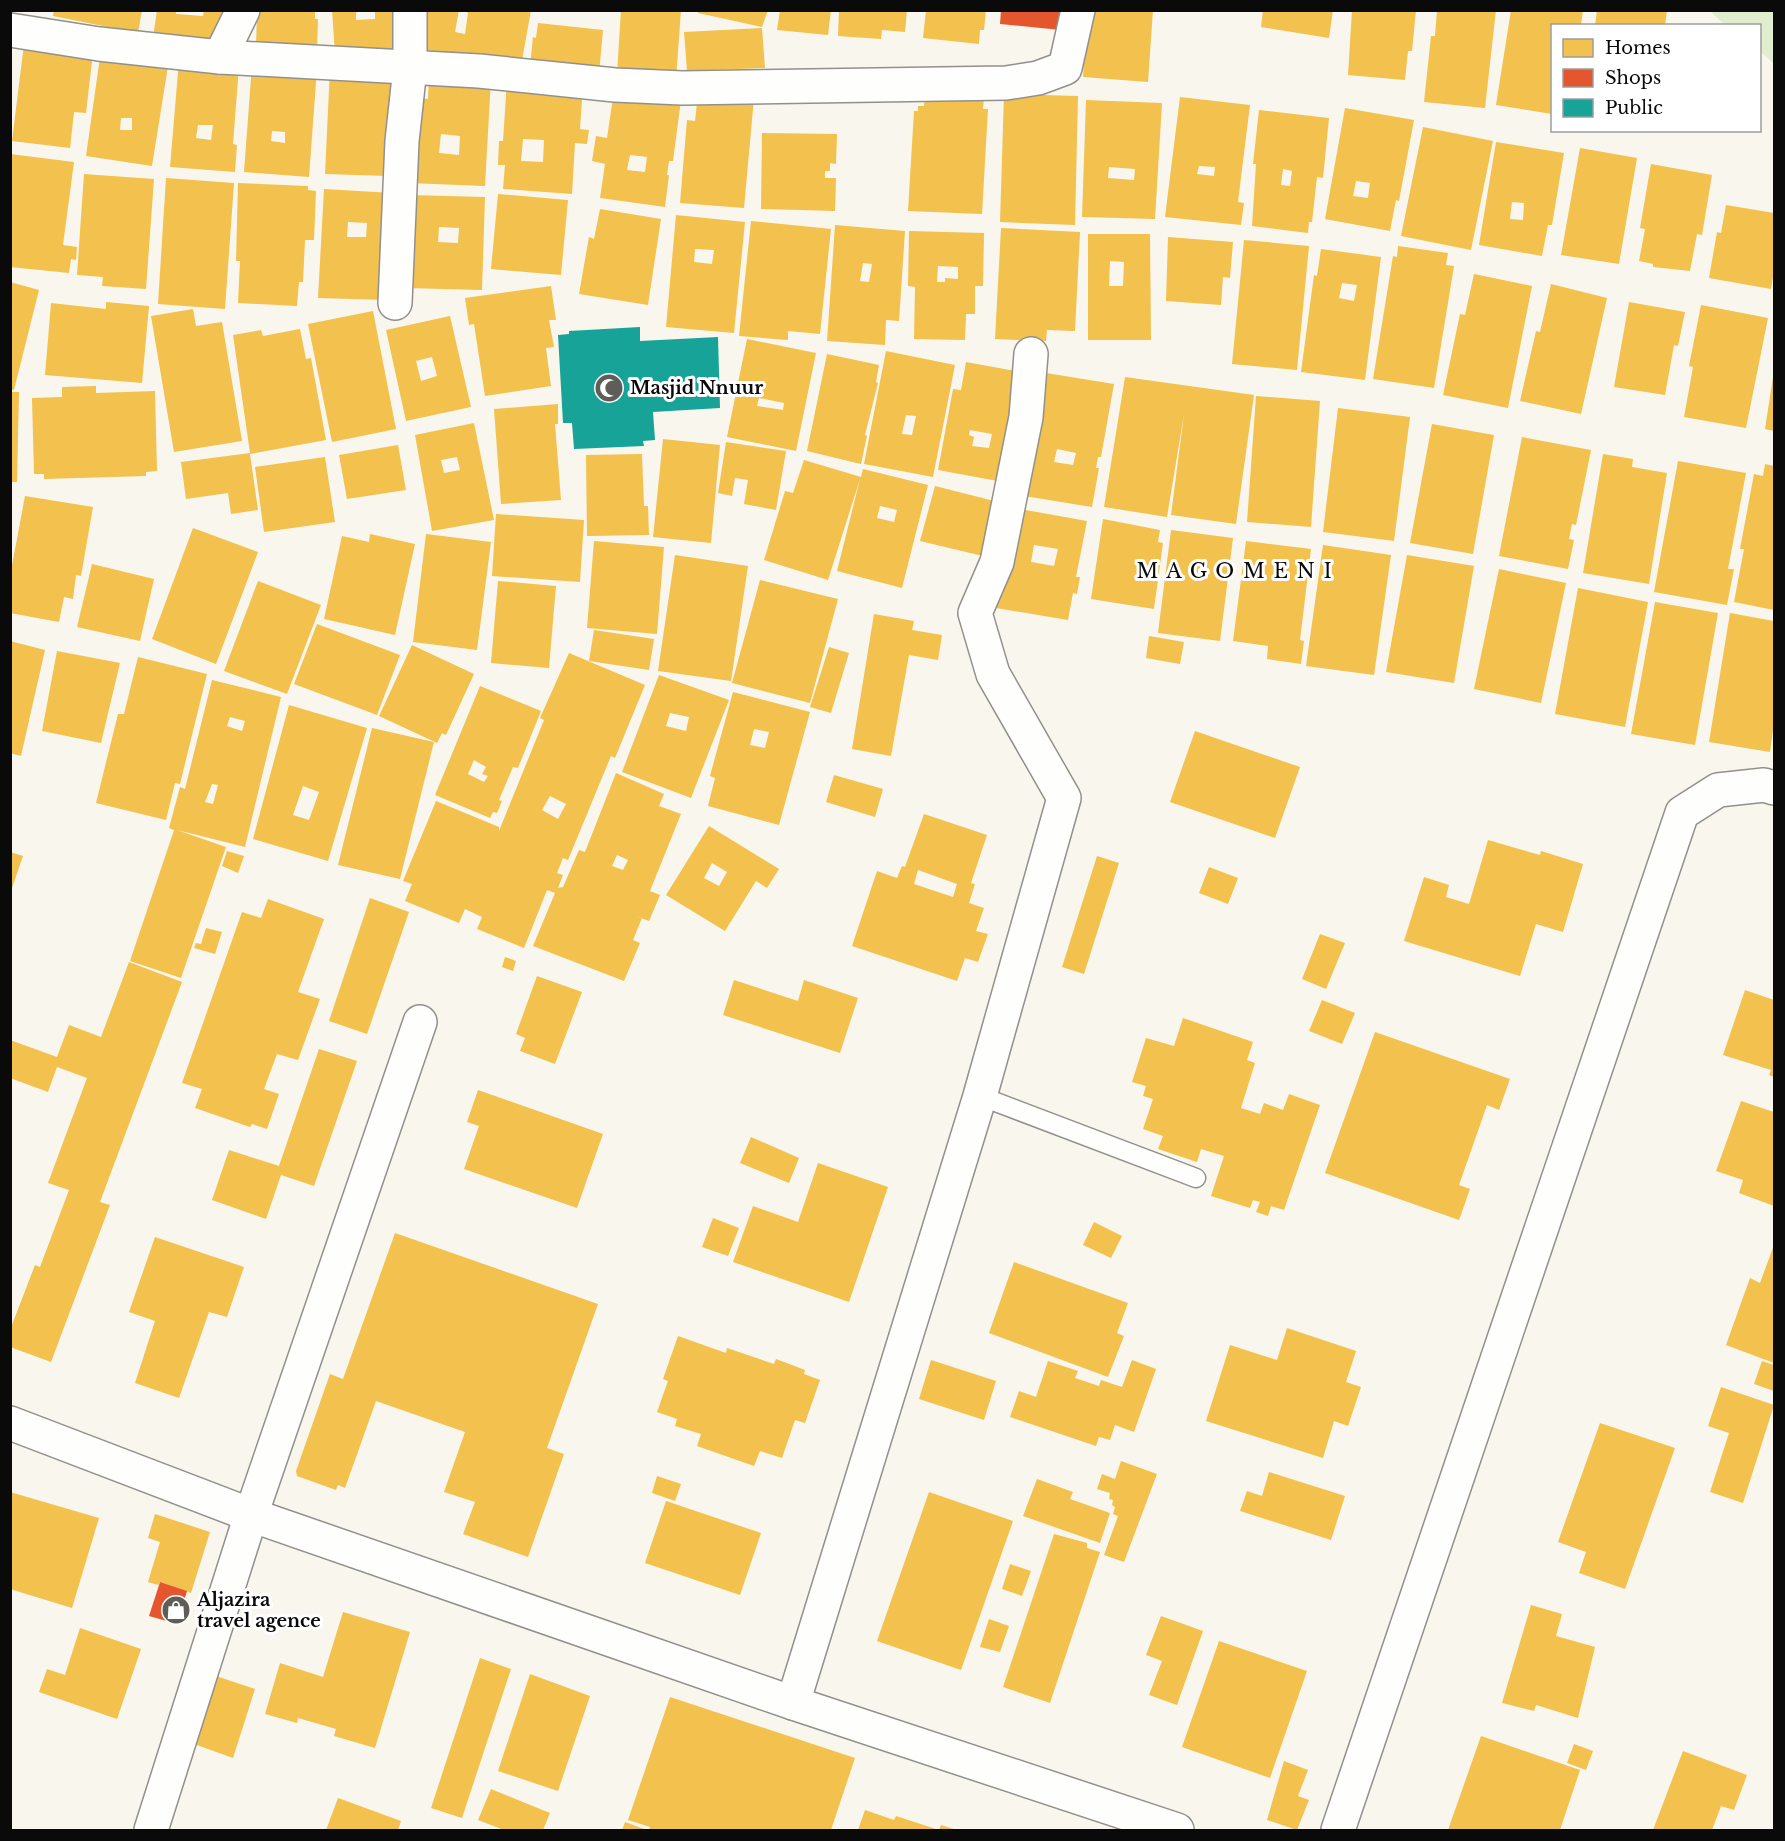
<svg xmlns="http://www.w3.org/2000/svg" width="1785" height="1841" font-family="'Libre Baskerville',serif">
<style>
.park{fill:#e1edce}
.homes{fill:#f2c14e;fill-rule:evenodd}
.shops{fill:#e4572e}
.public{fill:#17a398}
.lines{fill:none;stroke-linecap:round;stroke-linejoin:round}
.service-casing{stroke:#92908c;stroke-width:21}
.minor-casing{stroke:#92908c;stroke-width:36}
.service{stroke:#fefefc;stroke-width:18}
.minor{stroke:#fefefc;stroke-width:33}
.labels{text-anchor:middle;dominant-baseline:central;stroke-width:6;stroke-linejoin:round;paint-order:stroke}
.poi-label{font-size:18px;font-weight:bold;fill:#0a0a0a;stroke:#fff;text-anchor:start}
.neighbourhood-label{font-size:20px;letter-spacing:1.5px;fill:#0a0a0a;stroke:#fff}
</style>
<rect width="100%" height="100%" fill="#f9f6ed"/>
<!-- park -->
<path class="park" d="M1710,11h64v53l-14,-13v-25l-35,-1z"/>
<!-- homes -->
<g class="homes">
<path d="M54,10h88l-4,23 -85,-17z"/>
<path d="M157,10h19v4l27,2 1,-6h19l-7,37 -63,-9z"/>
<path d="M257,10h58v9h3l-1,31 -61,-1z"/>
<path d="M332,10h28l-4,3v7l19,-1v-9h25l4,38 -69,6z"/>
<path d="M428,10h31l-4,22 10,2 3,-21 -5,-3h68l-10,56 -100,-17z"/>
<path d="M621,10h60l-5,69 -59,-5z"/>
<path d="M699,10h69l-6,17 -64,-14z"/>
<path d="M780,10h51l-3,25 -51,-5z"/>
<path d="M839,10h68l-2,22 -23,-2 -1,9 -43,-3z"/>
<path d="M926,10h60l-2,20h-4l-1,14 -56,-6z"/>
<path d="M1087,10h66l-5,72 -65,-5z"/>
<path d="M1263,10h70l-4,28 -68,-11z"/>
<path d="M1352,10h64l-4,41h-4l-3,29 -57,-5z"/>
<path d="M1437,10h59l-11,98 -61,-6 7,-66h4z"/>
<path d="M1511,10h72l-2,16h-29v88l-56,-9z"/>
<path d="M1597,10h70l-2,16h-70z"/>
<path d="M538,23l65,7 -4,44 -69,-8 3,-29 3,1z"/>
<path d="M762,28l3,40 -78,3 -3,-39z"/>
<path d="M24,44l69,8 -7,61 -12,-1 -4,36 -58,-7z"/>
<path d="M101,50l68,10 -17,106 -66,-10zM121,118h11v12h-12z"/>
<path d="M179,60l60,6 -6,78 4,1 -2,27 -65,-5zM198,125h15l-2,15 -15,-2z"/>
<path d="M252,65l65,4 -8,108 -65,-5zM272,131l13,1v11l-14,-2z"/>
<path d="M330,68l64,3 -5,105 -64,-2z"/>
<path d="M429,75l62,4 -6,107 -76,-3 4,-86 15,2zM441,134l19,2 -1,19 -20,-2z"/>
<path d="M507,80l76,5 -3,44 9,1 -2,14 -12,-1 -3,51 -69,-5 2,-24h-7l1,-24h4zM523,139l21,1 -1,22 -22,-1z"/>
<path d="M614,91l67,9 -8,61h-4l-2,14h2l-4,32 -65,-9 5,-34 -13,-3 4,-25 11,2zM630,155l17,2 -2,15 -18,-2z"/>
<path d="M698,94l56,4 -10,110 -64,-5 7,-83 8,1z"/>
<path d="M925,94l59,3 -1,12h5l-6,105 -74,-3 6,-100h4v-5h6z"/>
<path d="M1004,94l74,2 -3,129 -75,-3z"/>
<path d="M1180,97l70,8 -12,97 6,1 -3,22 -76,-8zM1199,166l16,1 -1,9 -17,-2z"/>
<path d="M1086,100l76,3 -7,116 -73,-2zM1109,167l26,2 -1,11 -26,-2z"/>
<path d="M1345,108l69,12 -15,81 -3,-1 -6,31 -65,-12zM1356,181l14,2 -2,15 -15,-2z"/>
<path d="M1259,110l70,8 -6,60 -6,-1 -5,45h-3l-1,11 -56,-7 4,-62h-3zM1283,169l9,2 -2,15 -9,-1z"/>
<path d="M1423,127l70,14 -22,109 -70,-14z"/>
<path d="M762,133l75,1 -1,30 -6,-1v8h-5v7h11l-1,33 -74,-2z"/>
<path d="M1496,142l68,11 -12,72h-4l-6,31 -63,-11zM1512,202l12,1 -1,17 -13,-1z"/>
<path d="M1580,148l57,10 -18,106 -58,-9z"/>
<path d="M10,154l64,8 -11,83 14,2 -1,13 -5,-1 -2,14 -59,-6z"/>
<path d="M1651,164l61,11 -10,60 -5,-1 -7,37 -37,-4v-3l-14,-3 6,-32 -5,-1z"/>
<path d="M84,174l70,5 -8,110 -44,-3 1,-9 -26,-2z"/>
<path d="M166,178l68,5 -9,126 -67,-5z"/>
<path d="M238,183l70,3v4l8,1 -2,49h-9l-2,42h-4l-2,24 -59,-3 2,-42h-4z"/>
<path d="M324,189l69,4 -6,107 -69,-2zM348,222l19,1 -1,14h-19z"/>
<path d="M498,194l70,6 -7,75 -70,-6z"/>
<path d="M409,195l76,2 -3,93 -76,-2zM439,227l20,1 -1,15 -20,-1z"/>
<path d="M1726,205l48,8v58l-3,18 -62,-11 8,-46 4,1z"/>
<path d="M600,209l61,10 -13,86 -69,-11 10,-57 5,2z"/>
<path d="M676,215l69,7 -11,111 -68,-6zM695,249l19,1 -2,14 -18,-2z"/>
<path d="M751,221l80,8 -11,105 -32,-3v9l-49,-4z"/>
<path d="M835,225l70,6 -6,90 -13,-1 -1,25 -58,-4zM863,263l9,1 -3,18 -9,-1z"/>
<path d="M1001,228l79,4 -5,99 -28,-1 -1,11 -51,-2z"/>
<path d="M909,231l75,2 -1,53h-8v28h-9l-1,26 -51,-1 1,-52 -7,-1zM938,266l20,1v12l-13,-1v4h-8z"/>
<path d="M1088,234h62l1,106h-63zM1110,261l14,1 -1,24h-14z"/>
<path d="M1168,237l65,5 -3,36 -7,-1 -2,28 -55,-4z"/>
<path d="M1244,240l65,6 -12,124 -65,-6z"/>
<path d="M1398,246l50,7 -2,12 8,1 -20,122 -61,-9 20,-123 4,1z"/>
<path d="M1321,249l60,8 -16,123 -64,-8 13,-97 3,1zM1342,283l15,2 -3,16 -15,-3z"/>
<path d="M1474,274l58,12 -24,122 -65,-13 17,-81 5,1z"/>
<path d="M10,282l29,8 -25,100 -4,-1z"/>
<path d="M1551,284l56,14 -26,116 -61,-13 16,-70 4,1z"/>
<path d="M551,286l5,34h-7l5,27 -8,1 5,38 -66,10 -11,-72 -5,1 -4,-27z"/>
<path d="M106,302l43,4 -7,77 -97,-8 6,-72 55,6z"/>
<path d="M1629,302l56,10 -7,34 -4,-1 -9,50 -51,-8z"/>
<path d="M1701,305l67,13 -22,110 -62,-11 9,-50 -4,-1z"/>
<path d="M193,309l3,17 26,-4 20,119 -68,11 -23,-136z"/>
<path d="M373,311l23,118 -64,13 -24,-118z"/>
<path d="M450,316l21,91 -65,14 -20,-91zM432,357l5,19 -16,5 -5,-20z"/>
<path d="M300,329l6,30 5,-1 15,82 -76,14 8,56 -27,4 -3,-21 -42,6 -5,-37 69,-9 -17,-118 28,-5 2,6z"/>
<path d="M747,339l69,14 -20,98 -69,-14zM759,398l25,5 -1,7 -26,-4z"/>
<path d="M886,351l69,14 -22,112 -69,-13zM906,415l10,1 -4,19 -10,-1z"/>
<path d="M827,354l52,11 -3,17 2,1 -13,52 2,1 -6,28 -54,-13z"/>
<path d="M966,362l60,11 -23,109 -65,-12 15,-81 8,1zM970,430l22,4 -3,14 -17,-2 2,-9 -5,-2z"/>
<path d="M1040,372l74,12 -13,73h-3l-2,11h3l-7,39 -74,-12zM1057,449l19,4 -3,12 -19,-3z"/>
<path d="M1125,377l129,18 -18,129 -65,-9 13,-101 -17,103 -63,-10z"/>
<path d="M1773,377h1v54l-9,-2z"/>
<path d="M96,386v7l59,-2 2,80 -11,1v4l-102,3v-5h-10l-2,-76 30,-1v-10z"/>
<path d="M10,392h9l-2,90h-7z"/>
<path d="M1256,396l64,5 -9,126 -64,-5z"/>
<path d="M558,404v20h-3l6,76 -60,4 -7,-95z"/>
<path d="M1338,408l72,9 -16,124 -71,-9z"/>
<path d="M474,423l20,97 -62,11 -17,-96zM457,457l3,13 -16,3 -3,-13z"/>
<path d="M1432,424l62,11 -21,119 -63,-11z"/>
<path d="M1522,437l69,13 -15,75 -4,-1 -3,15 5,1 -6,29 -69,-13z"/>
<path d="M663,439l57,6 -9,98 -58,-6z"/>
<path d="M726,442l60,9 -10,59 -32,-6 4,-24 -13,-2 -3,18 -14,-3z"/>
<path d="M398,445l8,45 -59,9 -8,-44z"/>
<path d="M642,454l2,52h4l1,29 -62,1 -1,-81z"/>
<path d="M1603,454l30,5 -1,8 35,6 -18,111 -66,-11z"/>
<path d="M325,457l10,65 -71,10 -9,-65z"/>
<path d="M804,460l57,17 2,-8 65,16 -26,103 -65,-17 23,-92 -32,101 -64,-20 21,-69 8,2zM880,506l17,4 -3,12 -17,-4z"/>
<path d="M1678,461l68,12 -18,96h6l-7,36 -73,-13z"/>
<path d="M1765,464l9,2v144l-40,-8 10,-53h-4l14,-75 9,2z"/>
<path d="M935,486l67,17 -11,55 -71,-17z"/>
<path d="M25,496l68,11 -12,69 -5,-1 -3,24 -9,-2 -5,25 -49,-9v-37z"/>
<path d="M1014,508l73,13 -11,56h4l-3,17 -4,-1 -5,27 -72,-12zM1034,545l24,4 -4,17 -23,-4z"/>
<path d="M496,514l88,6 -4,62 -88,-6z"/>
<path d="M1103,519l57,11 -2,12 5,1 -9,66 -63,-10z"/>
<path d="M193,528l65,24 -42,112 -64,-25z"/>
<path d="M1171,530l62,8 -13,103 -62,-8z"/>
<path d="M370,534l45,10 -20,91 -71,-16 18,-83 27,6z"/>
<path d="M426,534l65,8 -14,108 -64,-8z"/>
<path d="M594,541l70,6 -7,87 -70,-6z"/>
<path d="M1246,541l65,8 -11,91 4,1 -3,23 -34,-5 1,-13 -35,-5z"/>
<path d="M1323,545l68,10 -17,120 -68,-9z"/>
<path d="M675,555l73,11 -17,115 -73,-10z"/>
<path d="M1407,555l67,11 -20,117 -68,-11z"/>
<path d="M92,564l62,15 -14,62 -63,-14z"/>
<path d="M1499,569l67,14 -25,120 -67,-14z"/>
<path d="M760,580l78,19 -28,104 -78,-20z"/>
<path d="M258,581l63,24 -34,89 -63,-23z"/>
<path d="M498,581l58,5 -7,82 -58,-5z"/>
<path d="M1578,588l70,14 -23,125 -70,-13z"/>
<path d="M1655,602l63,11 -23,132 -64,-11z"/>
<path d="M1730,613l44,8v102l-4,29 -61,-10z"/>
<path d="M874,614l40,7 -2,9 30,5 -4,25 -29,-5 -18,101 -39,-7z"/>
<path d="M317,624l83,31 -23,60 -83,-31z"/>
<path d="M594,630l60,9 -5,31 -60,-9z"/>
<path d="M1149,636l35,6 -4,22 -34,-6z"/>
<path d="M10,641l35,9 -24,106 -11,-3z"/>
<path d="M412,645l62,29 -28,61 -4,-2 -5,10 -58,-27z"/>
<path d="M829,647l20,6 -18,60 -21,-6z"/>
<path d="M57,651l63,12 -19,80 -59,-12z"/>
<path d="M569,653l76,32 -30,73 -4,-2 -43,104 -5,-2 -6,15 6,2 -5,13 5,-1 16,-37 6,2 31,-79 48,21 -5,12 22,8 -31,77 10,4 -11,26 -13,-5 6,2 -9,22 7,3 -16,38 -91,-35 22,-53 -8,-3 -23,58 -47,-19 5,-12 -17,-8 -6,14 -54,-22 7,-17 -9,-3 33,-80 63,26v4l45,-111 -4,-2zM550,796l16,8 -8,15 -16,-9zM617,855l11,5 -5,10 -11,-4z"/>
<path d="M138,657l69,17 -27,110 -5,-1 -9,37 -70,-17 22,-89h6z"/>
<path d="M659,675l70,25 -38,98 -69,-26zM670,713l19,4 -3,14 -20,-5z"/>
<path d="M212,680l69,17 -36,150 -68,-17 49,17 -45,131 -51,-17 44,-131 -5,-2 11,-41 5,2zM230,717l15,4 -3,10 -15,-5zM212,784l6,1 -5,19 -8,-2z"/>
<path d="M480,686l61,25 -23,57 -5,-1 -14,33 3,1 -5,12 -4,-1 -3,6 -55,-23zM474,760l12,7 -4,7 6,2 -4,6 -16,-8z"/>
<path d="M733,692l77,20 -31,113 -71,-19 7,-28 -5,-2zM754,729l15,3 -4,16 -15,-3z"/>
<path d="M289,705l78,23 -39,133 -75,-22zM303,786l16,6 -10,28 -16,-5z"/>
<path d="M372,728l62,14 -34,137 -62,-14z"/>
<path d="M1195,731l105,36 -25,71 -105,-36z"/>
<path d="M834,775l49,14 -8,28 -49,-15z"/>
<path d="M924,814l63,21 -16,48 4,1 -6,19 15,5 -8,23 12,3 -10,28 -13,-4 -8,23 -105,-35 25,-75 20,7 5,-12 3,1zM918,870l39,14 -4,13 -39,-13z"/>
<path d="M709,826l70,43 -12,19 -11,-7 -31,50 -59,-36zM712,863l15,9 -8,14 -15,-8z"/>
<path d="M1488,840l52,15 1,-4 42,13 -20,68 -27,-8 -16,52 -116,-35 20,-64 25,8 -3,12 23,7z"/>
<path d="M227,851l17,5 -6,17 -16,-7z"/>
<path d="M10,852l13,4 -12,35h-1z"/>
<path d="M1097,856l22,7 -35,111 -22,-7z"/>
<path d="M1209,867l29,11 -10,26 -29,-11z"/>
<path d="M370,898l39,14 -42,122 -38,-13z"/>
<path d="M268,899l56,20 -26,73 22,7 -22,61 -21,-6 -13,35 15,5 -12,35 -15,-5 -2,3 -55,-19 7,-19 -20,-6 60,-171 19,6z"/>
<path d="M206,928l16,4 -7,22 -21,-6 2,-5 5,1z"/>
<path d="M1320,934l25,9 -19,46 -24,-10z"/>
<path d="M505,957l11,4 -3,10 -11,-4z"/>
<path d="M129,962l53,20 -82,220 10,3 -59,157 -41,-15v-17l25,-65 5,2 29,-77 -21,-7 39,-105 -30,-11 -9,25 -38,-14v-38l47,17 12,-32 32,12z"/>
<path d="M537,976l45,16 -27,72 -35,-13 5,-13 -9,-4z"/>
<path d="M734,980l64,21 6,-21 54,18 -18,55 -117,-38z"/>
<path d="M1745,990l29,10v77l-5,-2 2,-5 -48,-15z"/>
<path d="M1322,1000l33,13 -13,31 -33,-13z"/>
<path d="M1183,1018l70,24 -6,18 8,3 -14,45 19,6 4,-11 19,7 6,-16 31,11 -36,105 -13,-4 -3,10 -12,-4 4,-10 -7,-2 -3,8 -39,-12 13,-40 -23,-7 -4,13 -39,-13 5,-13 -20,-7 10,-30 -10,-3 3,-10 -14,-4 14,-44 28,8z"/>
<path d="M1375,1032l135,47 -11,31 -12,-5 -28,80 11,4 -11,31 -134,-47z"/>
<path d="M319,1049l38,12 -43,125 -33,-11 -15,44 -54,-19 17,-50 50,16z"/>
<path d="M478,1090l125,44 -26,74 -113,-39 15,-43 -12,-4z"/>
<path d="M1741,1101l33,11v94l-35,-13 4,-13 -27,-9z"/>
<path d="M751,1137l48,21 -10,25 -49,-20z"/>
<path d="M818,1163l70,24 -39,115 -116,-40 20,-56 45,16z"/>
<path d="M713,1218l26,10 -11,28 -26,-9z"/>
<path d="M1094,1222l28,14 -11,22 -28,-13z"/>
<path d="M395,1233l203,71 -51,144 17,6 -36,103 -65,-23 12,-32 -31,-10 21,-60 -89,-31 -31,87 -7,-3 -2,5 -39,-14 -1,-5 34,-97 13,5z"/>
<path d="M155,1237l89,30 -17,50 -18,-5 -30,86 -44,-15 20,-62 -26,-9z"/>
<path d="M1774,1245v118l-48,-18 24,-67 10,5z"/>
<path d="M1014,1262l114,41 -11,30 7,3 -16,41 -119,-44z"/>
<path d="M1287,1328l69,23 -10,31 15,5 -13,39 -14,-5 -11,37 -117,-37 24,-76 47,15z"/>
<path d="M678,1336l48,17 1,-5 47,16 2,-5 29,11 -1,4 16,6 -15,43 -10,-3 -13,38 -22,-7 -6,15 -57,-20 4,-12 -26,-8 2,-7 -20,-7 11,-31 -5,-2z"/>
<path d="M931,1360l65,21 -12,39 -65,-21z"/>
<path d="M1132,1360l24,9 -22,63 -19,-7 -5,15 -11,-3 -3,9 -86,-29 9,-26 17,6 12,-36 30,10 -3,7 24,8 2,-6 21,7z"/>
<path d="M1762,1361l12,4v26l-20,-7z"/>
<path d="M1721,1387l53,18 -31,98 -33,-11 19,-59 -21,-7z"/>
<path d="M1600,1423l75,25 -50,141 -46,-16 7,-21 -28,-10z"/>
<path d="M1121,1461l36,13 -33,88 -20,-7 14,-39 -5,-2 2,-7 -3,-2 1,-5 -4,-1 1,-6 -13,-4 5,-15 13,5z"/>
<path d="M1269,1472l76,24 -14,44 -91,-29 7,-20 15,5z"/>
<path d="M657,1476l24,8 -6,17 -23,-8z"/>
<path d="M1037,1479l36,13 -3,7 40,14 -10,30 -77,-27z"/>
<path d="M10,1492l89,26 -27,90 -62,-19z"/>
<path d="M929,1492l84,29 -52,149 -84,-29z"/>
<path d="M666,1501l95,32 -21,62 -95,-32z"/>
<path d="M155,1514l55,18 -19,61 -31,-11 -2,3 -10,-3 12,-40 -12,-4z"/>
<path d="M1054,1534l33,9v5l13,4 -50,151 -47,-16z"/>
<path d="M1010,1564l21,7 -9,25 -20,-7z"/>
<path d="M1531,1605l31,9 -6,22 39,11 -17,71 -42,-13 -2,6 -32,-8z"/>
<path d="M343,1612l67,20 -35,116 -41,-12 2,-7 -38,-11 -1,5 -32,-9 15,-51 43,14z"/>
<path d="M1161,1616l42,15 -26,74 -28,-10 13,-34 -16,-6z"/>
<path d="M989,1619l20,7 -9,26 -20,-5z"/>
<path d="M80,1628l61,21 -24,70 -78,-27 8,-23 18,6z"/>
<path d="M1219,1641l88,30 -37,107 -88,-31z"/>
<path d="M480,1658l31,11 -49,149 -31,-10z"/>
<path d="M530,1674l60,22 -32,95 -60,-20z"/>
<path d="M216,1676l39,13 -22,69 -39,-14z"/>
<path d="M670,1697l185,61 -24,72h-182l1,-3 -22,-7z"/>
<path d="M1481,1736l99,34 -20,60h-112z"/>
<path d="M1574,1744l19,7 -7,19 -19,-7z"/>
<path d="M1683,1751l64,24 -13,35 -13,-4 -9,24h-59z"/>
<path d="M1284,1761l24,9 -10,26 11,4 -12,30 -30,-10z"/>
<path d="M491,1789l59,24 -7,17h-39l-26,-10z"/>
<path d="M338,1798l63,23 -3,9h-72z"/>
<path d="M865,1810l29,10 2,-4 43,14 2,-5 16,5h-99z"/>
<path d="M625,1822l22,8h-25z"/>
</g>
<!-- shops -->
<g class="shops">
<path d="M1001,10h62l-2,20 -61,-6z"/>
<path d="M160,1582l27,9 -10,33 -28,-8z"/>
</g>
<!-- public -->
<path class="public" d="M640,327v14l78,-4 2,71 -67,4 2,28 -12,1 1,5 -70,3 -2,-26h-9l-5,-88 11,-1v-3z"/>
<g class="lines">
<!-- service casing -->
<g class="service-casing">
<path id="service" d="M980,1096l216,82"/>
</g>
<!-- minor casing -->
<g class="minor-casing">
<g id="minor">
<path d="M10,30l89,14 121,13 23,-47"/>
<path d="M220,57l259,14 136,14 67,3 324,-5 32,-5 27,-10 13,-58"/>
<path d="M395,303l7,-162 8,-73v-58"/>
<path d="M10,1423l241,92 169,-493"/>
<path d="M793,1703l187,-607 84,-298 -71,-124 -18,-61 22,-51 29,-145 5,-63"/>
<path d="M151,1830l100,-315 542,188 384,127"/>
<path d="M1338,1830l344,-1017 36,-23 46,-5 10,3"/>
</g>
</g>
<!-- service -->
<use href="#service" class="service"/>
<!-- minor -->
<use href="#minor" class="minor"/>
</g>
<!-- icons -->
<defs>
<g id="mosque-disc" transform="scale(1.5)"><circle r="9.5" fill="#5e5d59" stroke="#fff"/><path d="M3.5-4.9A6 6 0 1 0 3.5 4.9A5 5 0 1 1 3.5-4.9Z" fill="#fff"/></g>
<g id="shop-disc" transform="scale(1.5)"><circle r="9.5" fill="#5e5d59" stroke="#fff"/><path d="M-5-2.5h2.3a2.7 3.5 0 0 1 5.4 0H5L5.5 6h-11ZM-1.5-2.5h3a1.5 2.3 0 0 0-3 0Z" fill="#fff"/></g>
</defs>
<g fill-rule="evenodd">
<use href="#mosque-disc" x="609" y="388"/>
<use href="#shop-disc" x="176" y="1610"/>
</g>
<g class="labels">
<!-- poi labels -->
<g class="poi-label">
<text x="630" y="388">Masjid Nnuur</text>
<text x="197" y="1600">Aljazira<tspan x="197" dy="21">travel agence</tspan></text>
</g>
<!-- neighbourhood labels -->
<g class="neighbourhood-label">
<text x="1235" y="571">M A G O M E N I</text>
</g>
</g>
<!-- border -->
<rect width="1785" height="1841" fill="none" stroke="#0a0a0a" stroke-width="24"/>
<!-- legend -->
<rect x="1551" y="24" width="210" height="108" fill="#ffffff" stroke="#9d9d9d" stroke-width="1.5"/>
<rect x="1563" y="39" width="30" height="18" fill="#f2c14e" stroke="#9d9d9d" stroke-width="1.5"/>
<text x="1605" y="54" font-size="18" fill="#0a0a0a">Homes</text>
<rect x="1563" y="69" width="30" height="18" fill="#e4572e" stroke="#9d9d9d" stroke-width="1.5"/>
<text x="1605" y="84" font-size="18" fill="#0a0a0a">Shops</text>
<rect x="1563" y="99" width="30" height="18" fill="#17a398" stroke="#9d9d9d" stroke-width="1.5"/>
<text x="1605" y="114" font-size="18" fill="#0a0a0a">Public</text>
</svg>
